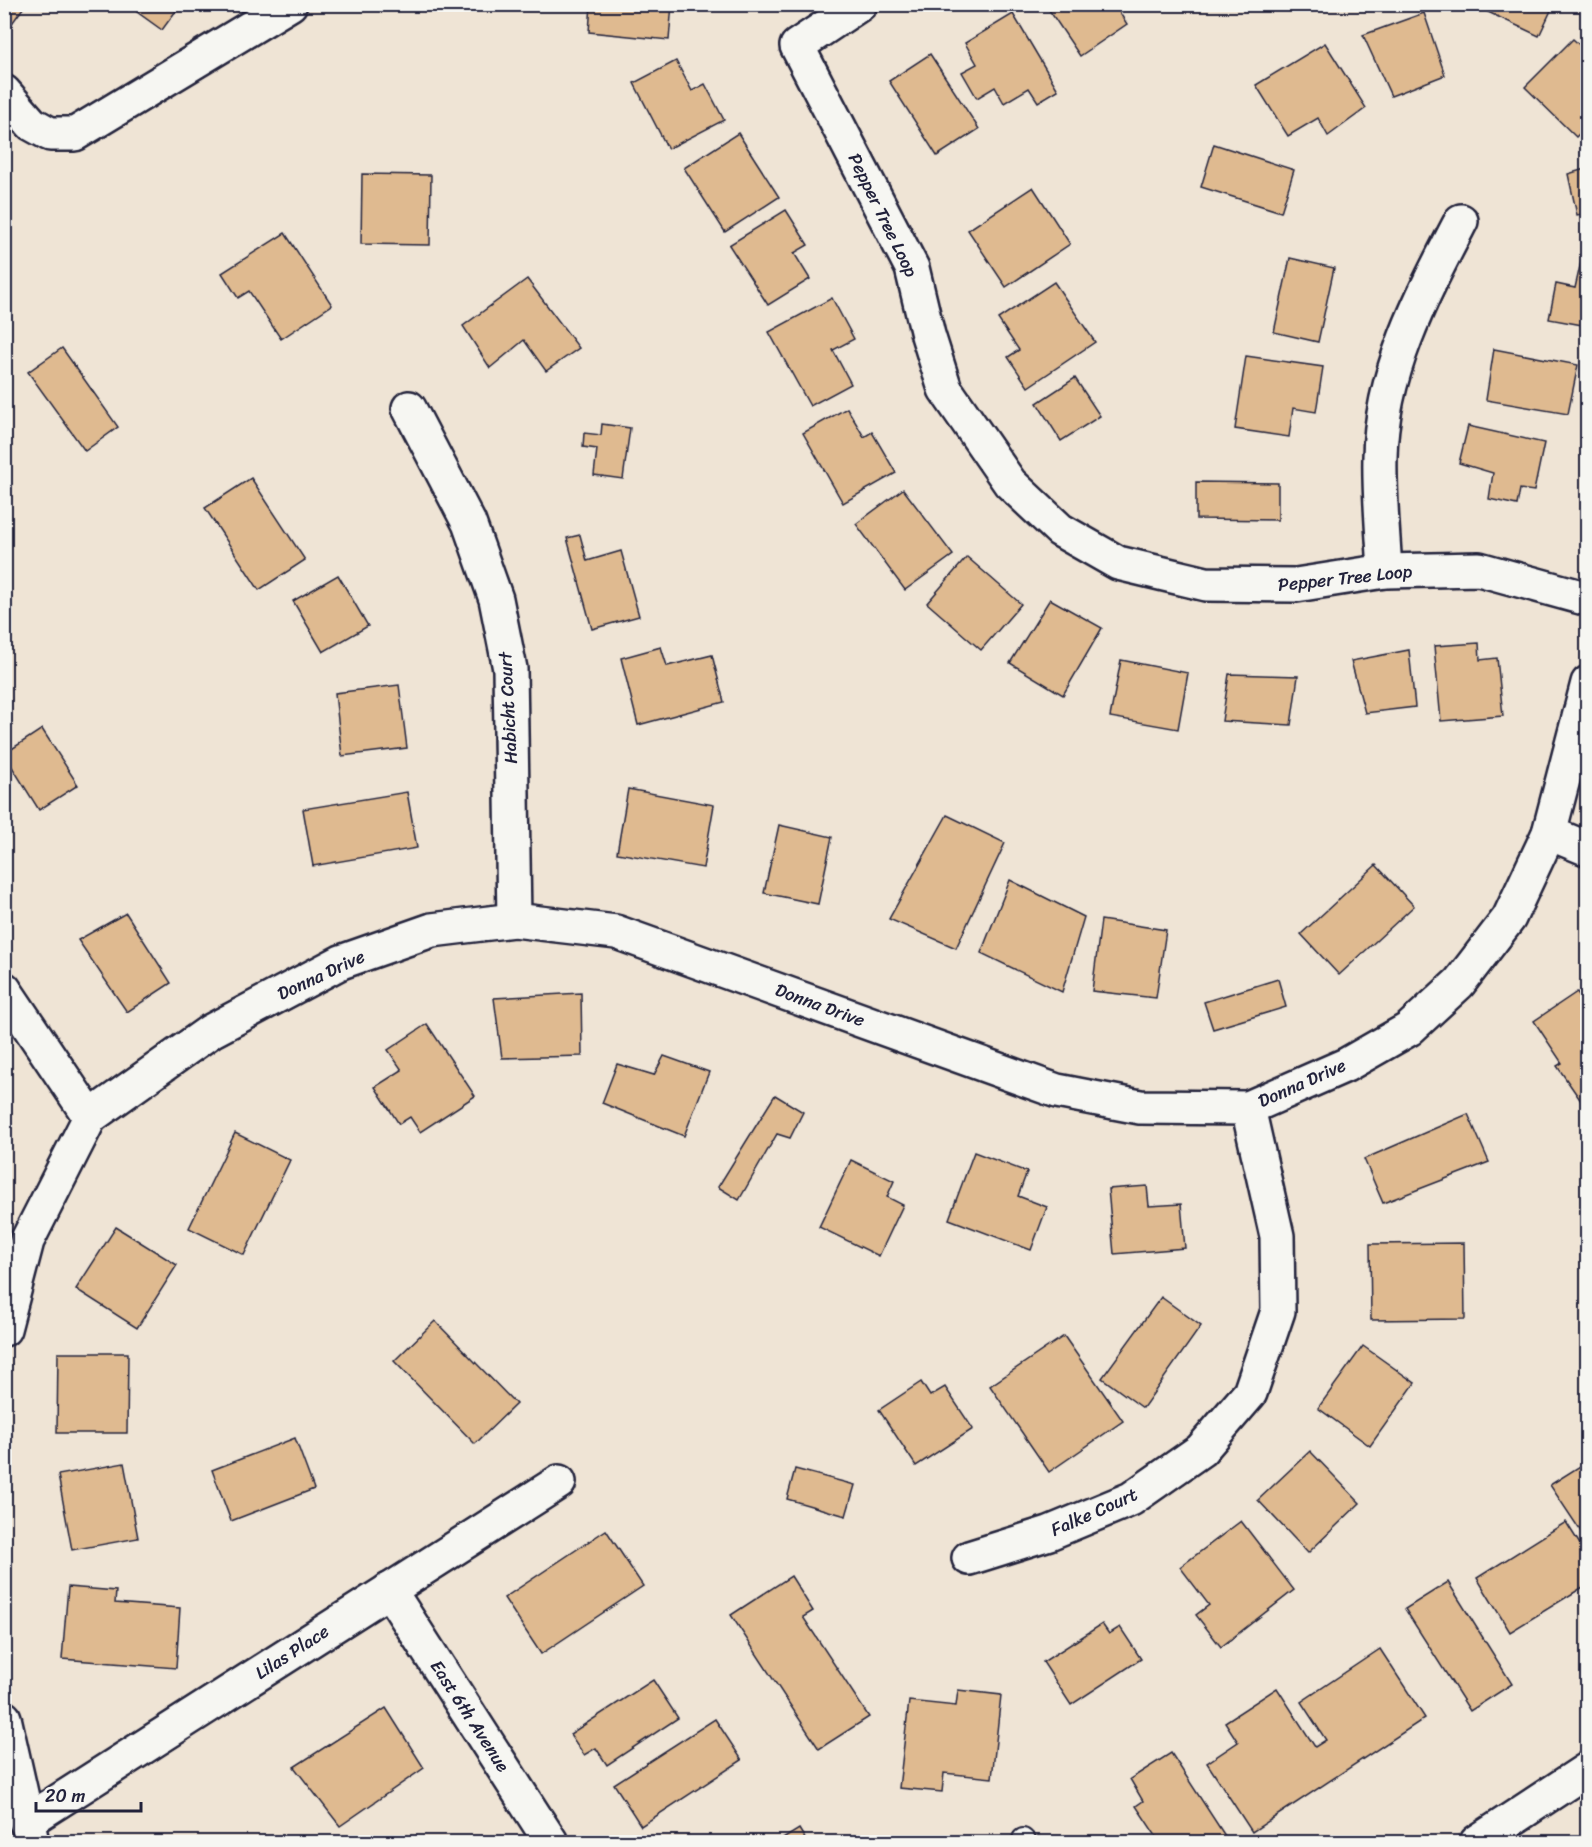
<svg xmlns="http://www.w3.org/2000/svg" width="1592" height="1847" font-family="Sriracha,sans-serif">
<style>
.building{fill:#dfba90;stroke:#22223b;stroke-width:1.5}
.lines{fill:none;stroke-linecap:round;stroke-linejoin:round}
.lane-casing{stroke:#22223b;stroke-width:24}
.street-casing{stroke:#22223b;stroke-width:38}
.secondary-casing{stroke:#22223b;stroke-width:38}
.lane{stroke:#f6f6f2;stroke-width:20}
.street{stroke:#f6f6f2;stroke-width:33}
.secondary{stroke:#f6f6f2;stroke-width:33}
.labels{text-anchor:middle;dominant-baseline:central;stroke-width:6;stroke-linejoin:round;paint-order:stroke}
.street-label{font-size:18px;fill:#22223b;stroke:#f6f6f2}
</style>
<rect width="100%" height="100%" fill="#efe4d5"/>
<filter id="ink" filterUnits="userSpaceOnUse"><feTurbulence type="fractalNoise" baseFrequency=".0167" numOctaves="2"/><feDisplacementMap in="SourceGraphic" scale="12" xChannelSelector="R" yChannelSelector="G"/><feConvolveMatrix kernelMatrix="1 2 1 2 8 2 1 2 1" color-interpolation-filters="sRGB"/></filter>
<g filter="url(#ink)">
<!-- building -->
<g class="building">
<path d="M4,4h22l-21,29h-1z"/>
<path d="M142,4h39l-19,26 -25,-18z"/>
<path d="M591,4h81l-3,36 -80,-8z"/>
<path d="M1045,4h69l13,20 -47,32z"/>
<path d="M1471,4h83l-15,32z"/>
<path d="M1424,13l21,62 -54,21 -28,-61z"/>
<path d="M1013,14l45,76 -20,12 -9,-14 -25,15 -9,-16 -18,11 -15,-26 15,-8 -12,-21z"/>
<path d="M1573,39l15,14v72l-12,12 -51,-50z"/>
<path d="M1325,43l41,65 -38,28 -10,-18 -30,18 -32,-51z"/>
<path d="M930,54l49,75 -42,27 -48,-75z"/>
<path d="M676,61l16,30 13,-7 19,36 -56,29 -34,-66z"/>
<path d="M738,133l41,64 -54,35 -41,-64z"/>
<path d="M1214,144l80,26 -13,42 -80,-25z"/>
<path d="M1588,168v45l-11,2 -9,-41z"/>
<path d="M362,174l69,1 -1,70 -69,-1z"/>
<path d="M1033,187l37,57 -64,43 -38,-57z"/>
<path d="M786,210l22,35 -14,8 16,26 -42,26 -39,-60z"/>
<path d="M285,233l47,72 -51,34 -32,-48 -11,7 -16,-25z"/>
<path d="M1583,253l5,1v72l-39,-7 7,-35 19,4z"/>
<path d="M1290,258l44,10 -16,74 -44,-10z"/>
<path d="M527,279l52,69 -33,23 -22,-31 -34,28 -27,-42z"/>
<path d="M1054,282l41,60 -67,45 -20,-30 11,-7 -21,-31z"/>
<path d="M832,298l22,41 -21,11 18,34 -41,22 -41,-74z"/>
<path d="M62,348l56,79 -33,24 -57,-79z"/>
<path d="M1494,349l84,16 -10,49 -82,-14z"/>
<path d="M1246,356l77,11 -7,45 -23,-4 -4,29 -54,-8z"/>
<path d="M1075,378l25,38 -39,25 -24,-38z"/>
<path d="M847,408l17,29 8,-5 24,41 -53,30 -40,-70z"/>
<path d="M602,424l28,4 -7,51 -29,-4 3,-26 -14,-2 1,-14 17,2z"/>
<path d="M1468,426l76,17 -10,48 -14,-2 -3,16 -28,-6 4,-26 -34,-10z"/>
<path d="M251,478l54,82 -46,30 -54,-82z"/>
<path d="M1196,482l82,1v37l-82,-1z"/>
<path d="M903,489l50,66 -48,35 -49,-66z"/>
<path d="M580,535l7,26 34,-10 18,65 -47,13 -25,-91z"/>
<path d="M967,557l54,47 -40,46 -54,-47z"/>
<path d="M338,575l30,51 -45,26 -30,-51z"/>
<path d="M1050,599l52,29 -39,67 -53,-32z"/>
<path d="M1479,643l1,17 17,-2 6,58 -62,5 -7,-75z"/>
<path d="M661,647l6,19 45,-11 12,47 -86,23 -17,-67z"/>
<path d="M1409,650l6,57 -50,6 -14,-52z"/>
<path d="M1121,660l67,13 -10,56 -68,-12z"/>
<path d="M1229,674l69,2 -7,49 -69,-4z"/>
<path d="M399,685l8,63 -65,8 -7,-63z"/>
<path d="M42,729l36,56 -39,25 -35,-56z"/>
<path d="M628,789l86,16 -11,63 -86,-15z"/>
<path d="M407,792l10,56 -104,18 -10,-57z"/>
<path d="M947,815l58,28 -49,105 -67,-29z"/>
<path d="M779,825l53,12 -14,67 -54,-11z"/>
<path d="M1376,865l38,41 -75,69 -38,-41z"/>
<path d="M1010,880l74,37 -22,75 -81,-39z"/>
<path d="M126,913l45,70 -44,29 -49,-72z"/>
<path d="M1101,920l65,10 -10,68 -64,-7z"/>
<path d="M1278,979l8,28 -73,22 -9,-27z"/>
<path d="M1577,992l11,17v102l-31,-45 5,-3 -28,-42z"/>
<path d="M581,993l1,63 -80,2 -8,-60z"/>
<path d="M427,1024l48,72 -55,36 -10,-15 -11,7 -24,-37 27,-17 -14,-20z"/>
<path d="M664,1056l45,16 -25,64 -82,-33 15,-39 37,11z"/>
<path d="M775,1095l28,17 -13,26 -13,-4 -38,66 -21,-13z"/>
<path d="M1468,1114l21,48 -106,41 -19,-44z"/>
<path d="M235,1133l55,27 -46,95 -55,-27z"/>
<path d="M974,1152l53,20 -9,24 29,11 -16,43 -82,-31z"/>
<path d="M851,1160l43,21 -7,16 16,8 -24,51 -60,-29z"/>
<path d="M1147,1186l2,20 32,-2 4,44 -71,6 -6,-65z"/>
<path d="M116,1227l61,38 -40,63 -61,-39z"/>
<path d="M1464,1243l1,76 -94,1 -1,-76z"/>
<path d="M1161,1297l40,29 -58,82 -41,-30z"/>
<path d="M435,1321l81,83 -41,40 -81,-83z"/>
<path d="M1064,1336l59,85 -74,51 -59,-86z"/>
<path d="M1363,1346l52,37 -45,63 -52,-38z"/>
<path d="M58,1353h70l-1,80h-70z"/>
<path d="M921,1382l9,14 15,-9 28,42 -57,37 -37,-56z"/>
<path d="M295,1438l19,51 -83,32 -19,-51z"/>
<path d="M1310,1451l50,52 -52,50 -50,-53z"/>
<path d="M1588,1461v81l-38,-57z"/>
<path d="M124,1463l14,75 -66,12 -14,-75z"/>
<path d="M795,1469l60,16 -9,31 -59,-17z"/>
<path d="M1241,1521l53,69 -73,57 -25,-32 13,-10 -29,-38z"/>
<path d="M1566,1522l22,35v27l-78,48 -33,-54z"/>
<path d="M606,1530l37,56 -102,68 -37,-56z"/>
<path d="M791,1576l22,35 -10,6 66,100 -50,32 -88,-134z"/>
<path d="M1448,1582l64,102 -42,27 -65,-102z"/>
<path d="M68,1587l48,4 -1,12 65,5 -4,60 -114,-9z"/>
<path d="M1102,1624l7,10 11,-7 21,32 -70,46 -28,-43z"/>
<path d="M1380,1649l45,69 -173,114 -45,-69 31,-21 -13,-20 52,-34 38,59 11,-7 -25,-38z"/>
<path d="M653,1680l25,38 -71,47 -11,-17 -12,7 -14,-21z"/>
<path d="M958,1690l43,5 -9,83 -48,-5 -2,19 -43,-4 10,-87 47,5z"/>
<path d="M386,1708l38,60 -84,58 -46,-59z"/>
<path d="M715,1719l27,41 -101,66 -27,-42z"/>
<path d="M1171,1753l58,89h-69l-24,-36 7,-5 -13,-22z"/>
<path d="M799,1829l8,13h-29z"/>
</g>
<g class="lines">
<!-- lane casing -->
<g class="lane-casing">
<path id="lane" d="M1023,1839l3,3"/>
</g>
<!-- street casing -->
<g class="street-casing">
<g id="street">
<path d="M860,4l-63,42 115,222 16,67 17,54 65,94 50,47 58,33 88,21 90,1 89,-14 94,-2 109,30"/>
<path d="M4,92l28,32 18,10h25l215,-130"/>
<path d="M409,408l60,115 27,76 14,70 4,251"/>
<path d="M1385,571c-2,-38 -6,-76 -5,-114 1,-85 43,-163 81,-236"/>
<path d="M1549,833l39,16"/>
<path d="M4,989l86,128"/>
<path d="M4,1329l23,-88 63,-124 121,-86 130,-69 91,-32 82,-10 102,12 441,159 83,16 108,1 98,-43 63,-36 50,-46 50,-65 40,-85 39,-150"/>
<path d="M969,1558l80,-25 82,-34 70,-49 49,-57 28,-82 -1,-75 -29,-128"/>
<path d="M389,1590l162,252"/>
<path d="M4,1718l28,124"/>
<path d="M26,1822l533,-340"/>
</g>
</g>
<!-- secondary casing -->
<g class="secondary-casing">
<path id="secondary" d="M1477,1842l111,-73"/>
</g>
<!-- lane -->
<use href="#lane" class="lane"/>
<!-- street -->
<use href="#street" class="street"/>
<!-- secondary -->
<use href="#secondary" class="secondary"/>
</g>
</g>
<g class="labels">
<!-- street labels -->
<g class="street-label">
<text transform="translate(883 215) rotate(64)">Pepper Tree Loop</text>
<text transform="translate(1345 578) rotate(-6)">Pepper Tree Loop</text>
<text transform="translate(508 708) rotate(-93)">Habicht Court</text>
<text transform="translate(321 975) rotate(-25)">Donna Drive</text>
<text transform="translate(820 1005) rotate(20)">Donna Drive</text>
<text transform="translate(1302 1083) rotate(-24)">Donna Drive</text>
<text transform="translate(1094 1512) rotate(-24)">Falke Court</text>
<text transform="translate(292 1652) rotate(-33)">Lilas Place</text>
<text transform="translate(470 1716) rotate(57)">East 6th Avenue</text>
</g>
</g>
<!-- margin -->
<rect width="1592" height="1847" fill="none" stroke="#f6f6f2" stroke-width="24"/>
<rect x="12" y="12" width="1568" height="1823" fill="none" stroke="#22223b" stroke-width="2" filter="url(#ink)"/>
<!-- scale -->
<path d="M36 1802v9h105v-9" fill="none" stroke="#22223b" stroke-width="3"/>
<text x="45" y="1802" font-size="18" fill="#22223b" stroke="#f6f6f2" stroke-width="4.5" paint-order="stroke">20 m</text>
</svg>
